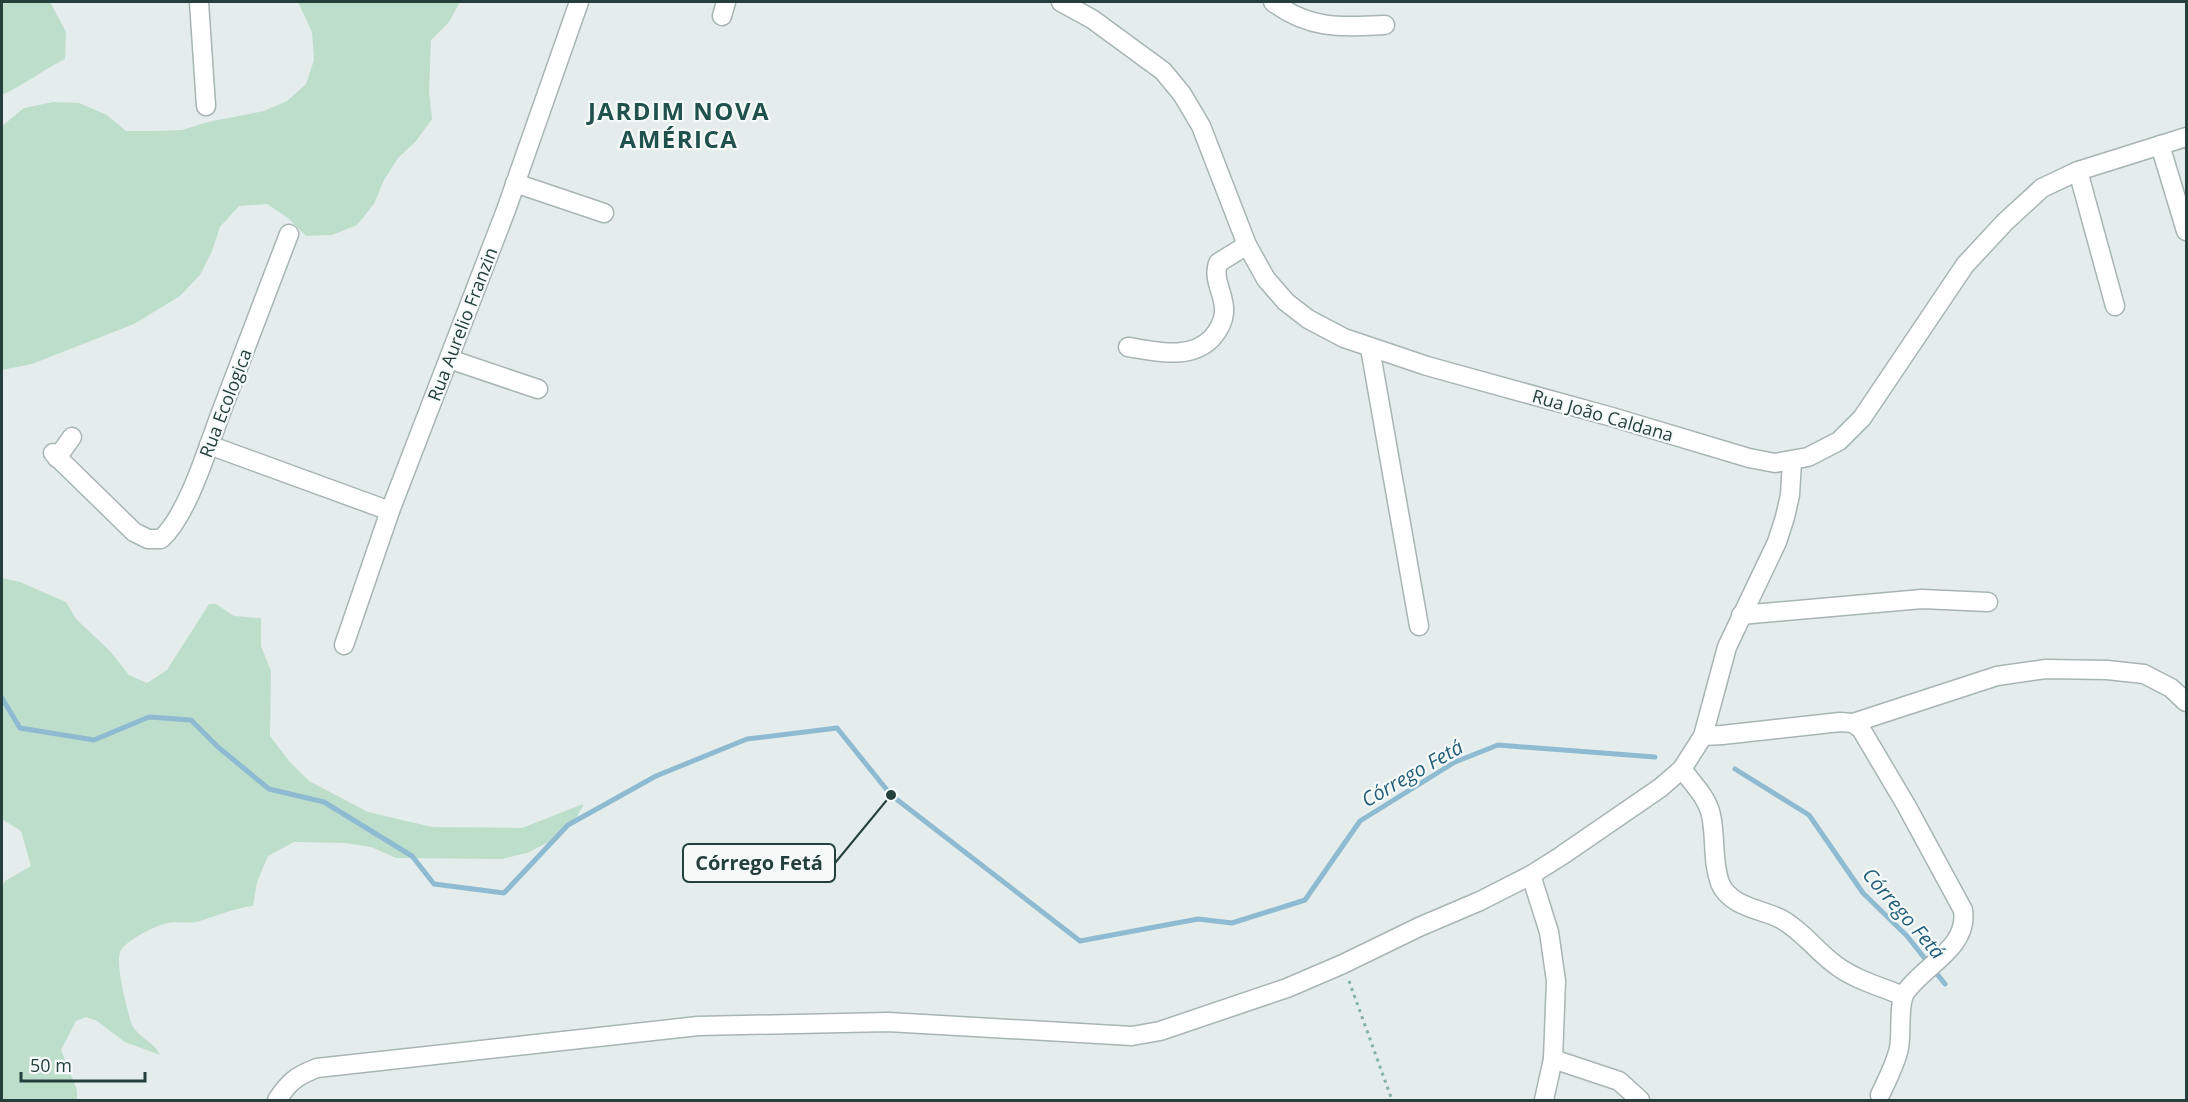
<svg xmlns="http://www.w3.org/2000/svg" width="2188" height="1102" font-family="'Open Sans',sans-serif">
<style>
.green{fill:#bedecc}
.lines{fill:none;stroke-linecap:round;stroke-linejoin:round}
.stream{stroke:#8ebbd1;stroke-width:5}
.minor-casing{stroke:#a7b5b3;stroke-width:21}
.path{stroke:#86b0aa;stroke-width:3;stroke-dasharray:3 4.5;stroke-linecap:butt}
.minor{stroke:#fff;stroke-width:18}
.labels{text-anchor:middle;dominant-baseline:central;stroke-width:4.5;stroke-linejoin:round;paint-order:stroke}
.street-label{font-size:18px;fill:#243f3c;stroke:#f5faf8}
.water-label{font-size:20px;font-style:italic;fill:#1f5c7a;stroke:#f5faf8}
.district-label{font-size:24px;font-weight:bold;letter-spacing:1.5px;fill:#20514d;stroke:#f5faf8}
.leader{fill:none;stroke:#243f3c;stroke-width:2}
.callout-dot{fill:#243f3c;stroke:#f5faf8;stroke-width:2}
.callout{fill:#f5faf8;stroke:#243f3c;stroke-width:2}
.callout-label{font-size:20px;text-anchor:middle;font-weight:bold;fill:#243f3c}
</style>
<rect width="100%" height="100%" fill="#e4edeb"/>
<!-- green -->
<g class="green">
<path d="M2,2h48l16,30 -1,27c-22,11 -41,26 -63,36z"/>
<path d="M298,2h162l-11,20 -18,18 -2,51 3,28 -16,22 -18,17 -14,22 -10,24 -17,21 -25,10 -26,1 -18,-18 -21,-14 -28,2 -19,21 -8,24 -12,24 -20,21 -46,28 -102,40 -30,6v-244l22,-18 29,-6 26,1 28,12 19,16h28l28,-1 26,-8 56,-11 23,-10 19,-17 8,-24 -2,-28z"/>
<path d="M2,578l18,4 46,20 10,17 34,32 19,24 18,8 20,-13 42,-66h7l18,12 27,2v28l10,25 -1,65 19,25 20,20 59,31 64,15 90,1 61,-24v2l-8,14 -18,18 -30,15 -25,6 -106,-1 -25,-11 -26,-4 -51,-1 -26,14 -11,26 -4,24c-20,2 -38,11 -57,16 -10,2 -22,-2 -32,2 -11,3 -37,16 -43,26 -7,11 6,58 10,72 5,15 23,19 29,33l-35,-13 -28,-21 -11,-4 -10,4 -15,29 16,40v10h-75v-213l3,-6 26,-15 -10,-35 -19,-12z"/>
</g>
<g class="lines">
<!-- stream -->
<g class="stream">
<path d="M2,698l18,30 74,12 55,-23 42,3 27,27 51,42 55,13 88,54 22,28 70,9 64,-68 88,-49 91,-37 90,-11 54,67 189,146 118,-22 34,4 73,-23 55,-79 95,-59 43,-17 157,12"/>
<path d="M1735,769l74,46 54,78 44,43 38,48"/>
</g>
<!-- minor casing -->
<g class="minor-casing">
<g id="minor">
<path d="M199,2l7,104"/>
<path d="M1061,2l31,17 71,52 19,23 19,32 46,119 19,34 20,23 22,17 36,19 83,28 185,51 137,41 26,5 33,-6 31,-16 23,-23 103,-153 40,-43 37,-34 36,-17 108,-34"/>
<path d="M1273,2c37,28 69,25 112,23"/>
<path d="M722,16l4,-14"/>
<path d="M2160,145l26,86"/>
<path d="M2078,171l37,135"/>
<path d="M515,183l89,30"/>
<path d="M1128,347c27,4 62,14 84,-9 6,-7 11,-15 12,-25 2,-17 -12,-32 -6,-50l29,-18"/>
<path d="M1370,348l49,278"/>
<path d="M449,359l89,30"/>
<path d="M209,445l181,66"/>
<path d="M53,453l81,79 14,7h13c26,-23 46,-89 59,-124 23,-60 46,-120 69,-181"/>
<path d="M57,458l15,-21"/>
<path d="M1741,615l181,-16 66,3"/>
<path d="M344,645l46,-134 116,-301 73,-208"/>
<path d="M1853,723l144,-47 49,-7 61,1 37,4 27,14 15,14"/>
<path d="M1703,736l19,-1 118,-13 13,1 8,6 45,76 57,105c6,38 -39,55 -58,83 -7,12 -3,39 -6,55 -3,15 -12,32 -19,47"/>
<path d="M1682,769c11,15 25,28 29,46 5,22 1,46 9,68 10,24 41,26 61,36 22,12 36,33 56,47 19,14 45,21 66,30"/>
<path d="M1531,875l18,57 7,49 -3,78 -9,41"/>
<path d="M1553,1059l66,22 21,19"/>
<path d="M277,1100c12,-18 19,-24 40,-32l381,-42 190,-4 244,14 28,-5 127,-43 56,-24 76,-37 61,-26 51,-26 30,-19 99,-68 22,-19 21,-33 24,-89 50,-105 8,-25 5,-22 2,-34"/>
</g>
</g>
<!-- path -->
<path class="path" d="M1349,981l43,119"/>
<!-- minor -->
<use href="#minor" class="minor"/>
</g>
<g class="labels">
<!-- street labels -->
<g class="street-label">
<text transform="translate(462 324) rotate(-69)">Rua Aurelio Franzin</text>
<text transform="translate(225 403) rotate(-69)">Rua Ecologica</text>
<text transform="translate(1603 415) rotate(16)">Rua João Caldana</text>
</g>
<!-- water labels -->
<g class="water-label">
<text transform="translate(1412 773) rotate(-30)">Córrego Fetá</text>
<text transform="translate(1904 913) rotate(49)">Córrego Fetá</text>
</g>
<!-- district labels -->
<g class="district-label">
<text x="679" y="110">JARDIM NOVA<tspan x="679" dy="28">AMÉRICA</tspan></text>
</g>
</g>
<!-- callouts -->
<path class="leader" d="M891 795L835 863"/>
<circle class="callout-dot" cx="891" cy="795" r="6"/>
<rect class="callout" x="683" y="844" width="152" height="38" rx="6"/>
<g class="callout-label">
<text x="759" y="870">Córrego Fetá</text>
</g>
<!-- border -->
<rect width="2188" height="1102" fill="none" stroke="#243f3c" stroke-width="6"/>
<!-- scale -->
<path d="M21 1072v9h124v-9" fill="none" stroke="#243f3c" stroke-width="3"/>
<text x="30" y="1072" font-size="18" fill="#243f3c" stroke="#f5faf8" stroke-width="4.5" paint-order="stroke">50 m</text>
</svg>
